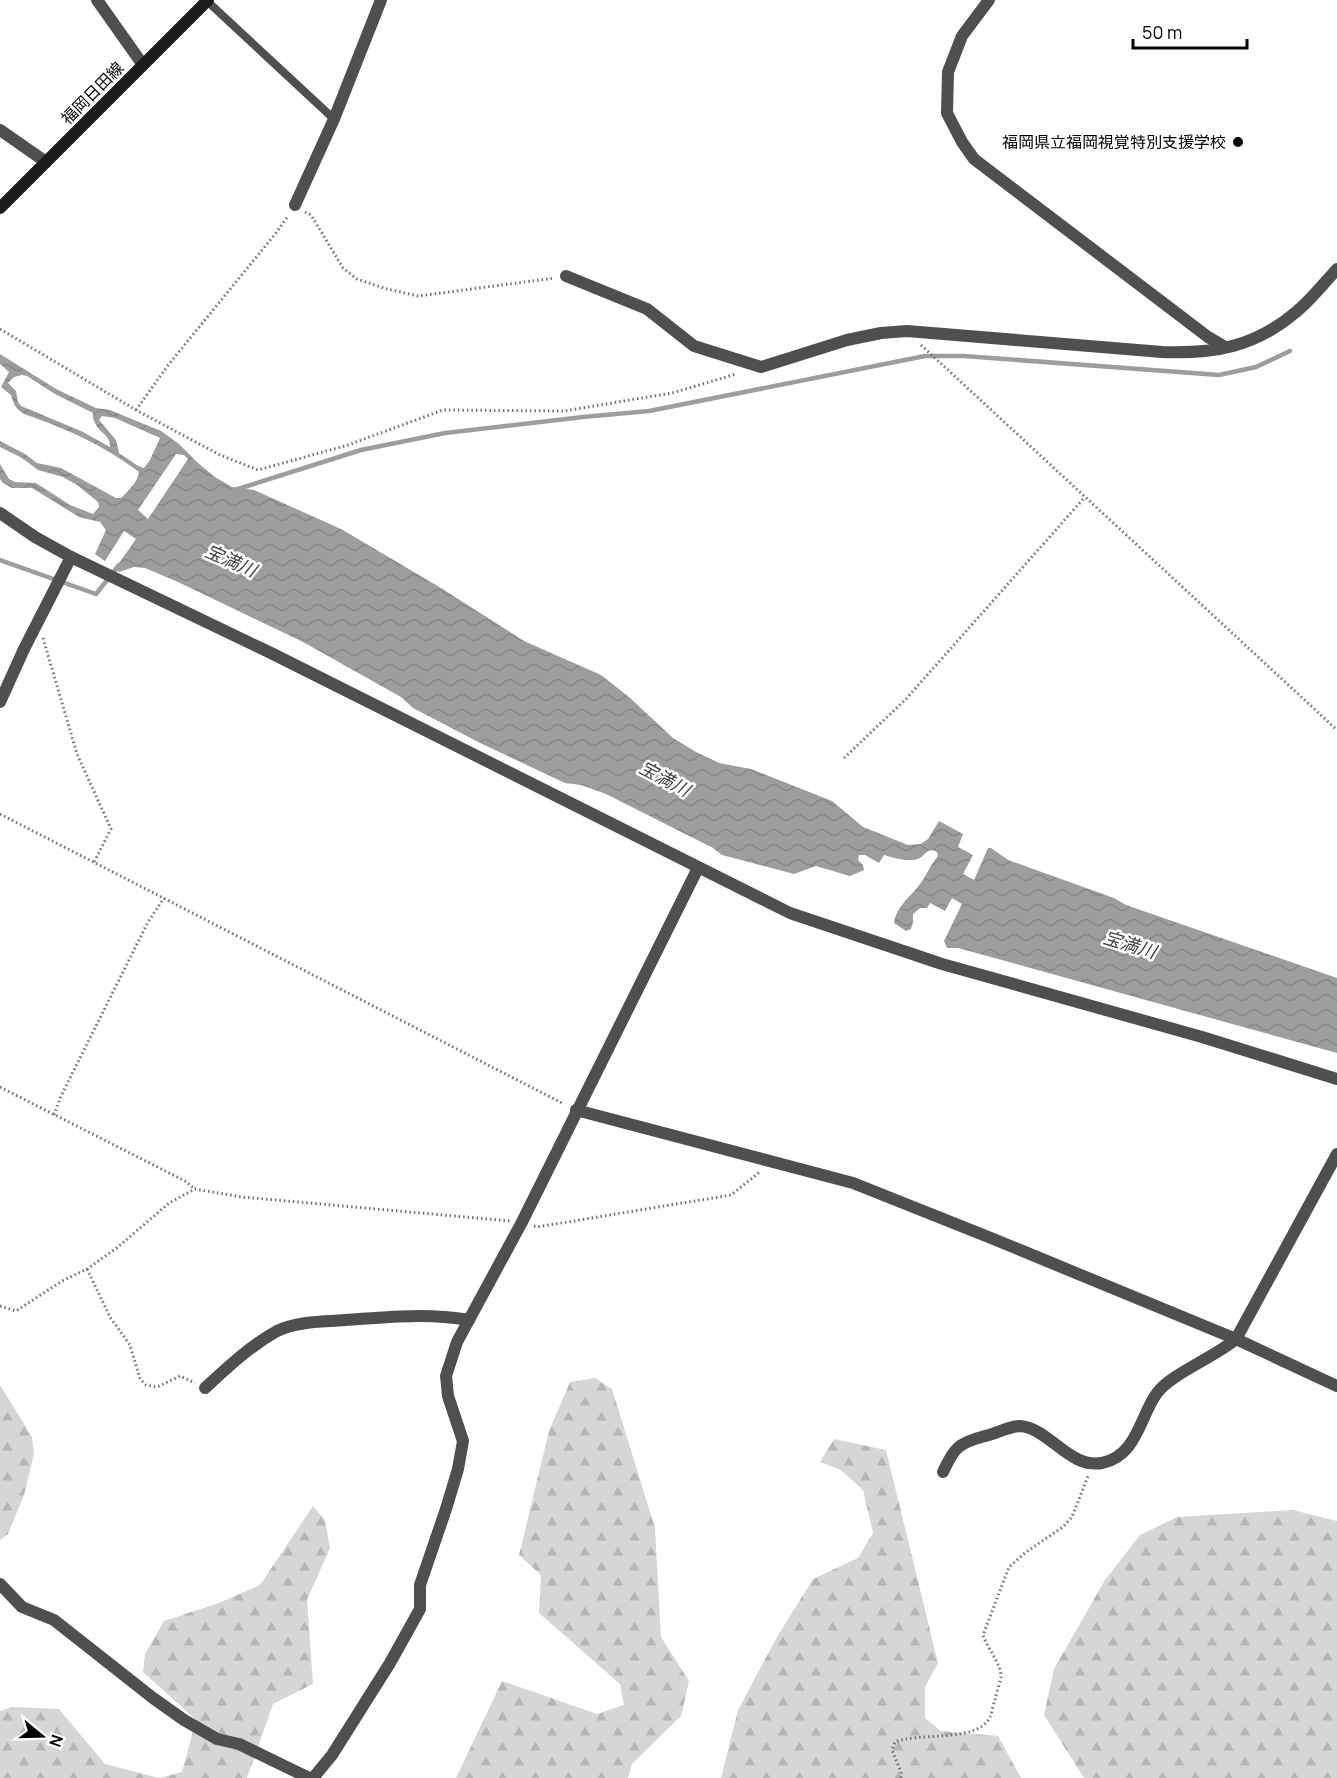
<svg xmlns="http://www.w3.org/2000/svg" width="1337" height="1778" font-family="Manrope,'Noto Sans JP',sans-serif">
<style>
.forest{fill:url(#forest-firs)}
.water{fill:url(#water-waves);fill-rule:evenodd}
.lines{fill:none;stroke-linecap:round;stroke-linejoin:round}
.stream{stroke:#9d9d9d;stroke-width:4.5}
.path{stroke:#717171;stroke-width:3;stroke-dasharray:1.5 3;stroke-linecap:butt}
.service{stroke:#4f4f4f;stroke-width:8}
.minor{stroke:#4f4f4f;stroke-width:12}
.tertiary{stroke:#4f4f4f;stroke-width:12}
.secondary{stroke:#1c1c1c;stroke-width:12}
.poi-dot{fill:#000;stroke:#fff;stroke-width:2}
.labels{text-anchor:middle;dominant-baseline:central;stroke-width:5;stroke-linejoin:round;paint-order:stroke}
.street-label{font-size:16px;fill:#000;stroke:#fff}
.poi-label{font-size:16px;fill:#000;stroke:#fff;text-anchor:end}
.water-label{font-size:18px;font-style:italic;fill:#3e3e3e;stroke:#fff}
</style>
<defs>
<pattern id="forest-firs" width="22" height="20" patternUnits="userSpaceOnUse" patternTransform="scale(1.5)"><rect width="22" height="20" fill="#d6d6d6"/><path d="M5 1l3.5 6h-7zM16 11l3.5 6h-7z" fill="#b6b6b6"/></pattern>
<pattern id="water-waves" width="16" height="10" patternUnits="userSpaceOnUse" patternTransform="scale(1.5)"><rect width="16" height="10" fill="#9d9d9d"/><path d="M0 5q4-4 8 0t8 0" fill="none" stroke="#858585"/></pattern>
</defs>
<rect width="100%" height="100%" fill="#fff"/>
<!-- forest -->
<g class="forest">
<path d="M595,1378l17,11 43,139 6,109 28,44 -8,35 -49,48 -4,14h-172l46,-97 95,33 27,-9 -4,-21 -81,-71 2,-38 -22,-20 30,-124 21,-49z"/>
<path d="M0,1385l32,52 2,17 -10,41 -16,39 -8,6z"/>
<path d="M834,1439l52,11 52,213 -13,24v31l16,13 57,5 23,42h-300l17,-68 39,-73 36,-58 45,-21 15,-25 -10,-43 -22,-20 -21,-8z"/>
<path d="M313,1506l12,14 5,28 -23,52 6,84 -40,20 -26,74h-247v-67l12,-4 47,2 46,55 54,14 23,-6 14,-52 -53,-48 2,-18 19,-33 55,-18 41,-18z"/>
<path d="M1293,1510l44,11v257h-253l-40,-63 10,-46 51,-89 35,-45 37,-18z"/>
</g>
<!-- water -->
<path class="water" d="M0,354l56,35 40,19 14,2 51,21 18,13 19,19 17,14 17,10 22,3 87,39 100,59 83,53 77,34 28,22 44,41 23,14 23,11 32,6 81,32 31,26 45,18 13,-1 7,-5 11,-18 24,13 -5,13 15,8 -10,19 11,6 14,-32h3l17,12 106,38 12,7 211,73v75l-379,-105h-11l-3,-7 18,-37 -10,-6 -7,13 -15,-8 -3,5h-7l-7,6v8l-2,7 -5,2 -12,-8c3,-18 16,-25 26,-39 7,-9 10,-19 18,-28l-1,-4 -5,-2c-7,1 -7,5 -12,8 -11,5 -26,0 -36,-3l-5,8 -14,-8h-6l-1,5 5,5 1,5 -14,6 -34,-10 -22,8 -72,-19 -9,-7 -107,-54 -25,-9 -16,-2 -85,-40 -67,-35 -12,-11 -98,-55 -125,-60 -33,-14 -11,-1 -15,5 -4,-3 21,-30 -12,-8 -19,30 -10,-7 11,-24 -6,-8 -21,-5 -47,-29h-20l-9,-5 -3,-4v-15l9,15 6,3 21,1 34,22 23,9 6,-7 -1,-5 -21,-17 -14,-8 -25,-7 -16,-12 -22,-11v-6l25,13 12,9 24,5 55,30h5c7,-7 17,-16 18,-26 -36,-27 -73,-44 -115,-58 -9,-6 -10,-9 -13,-19l-10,-8 8,-15 -9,-8zM22,375l5,1 28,18 38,19c0,4 0,7 2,10 4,10 16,12 15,24l-29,-16 -60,-25 -3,-4 -2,-11 -8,-8 6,-6zM102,416l13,2 45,20 -10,22 -6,8 -6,-2 -19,-13 -3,-13 -17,-20zM176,454l8,1 4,4 -40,60 -10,-9z"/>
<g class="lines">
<!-- stream -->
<g class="stream">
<path d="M235,490l126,-40 84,-17 138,-16 66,-6 276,-55h39l255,19 37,-8 34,-16"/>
<path d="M0,560l96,34 23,-29"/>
</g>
<!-- path -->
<g class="path">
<path d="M305,212l6,3 32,53 14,11 30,10 31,7 137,-18"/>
<path d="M0,329l136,81 84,45 38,15 90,-25 95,-35 121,1 108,-18 64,-19"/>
<path d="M921,345l416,385"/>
<path d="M136,410l33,-46 107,-131 12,-17"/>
<path d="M43,638l34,116 34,75 -17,33"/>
<path d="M844,758l62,-59 179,-202"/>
<path d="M0,814l564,290"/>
<path d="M0,1087l185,94 10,8"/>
<path d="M54,1115l7,-19 87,-174 16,-24"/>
<path d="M534,1226l3,1 194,-32 30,-24"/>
<path d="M87,1269l23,48 20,28 10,34 6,6 11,2 23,-11 15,7"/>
<path d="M0,1306l16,5 46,-30 25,-12 31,-22 51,-44 26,-14 47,8 268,24"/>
<path d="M901,1778v-6l-9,-22 3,-8c23,-10 83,1 95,-25 2,-5 3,-12 5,-17 1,-7 5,-16 6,-23 0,-14 -14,-29 -18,-42l26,-68 17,-15 37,-25 9,-10 16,-41"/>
</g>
<!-- service -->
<path class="service" d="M207,1l127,118"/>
<!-- minor -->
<g class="minor">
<path d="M97,0l46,65"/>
<path d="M989,0l-27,36 -14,36 -1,41 15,29 12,17 234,178 17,10"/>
<path d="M0,130l46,32"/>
<path d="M295,205l39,-86 47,-119"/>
<path d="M566,276l81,33 47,37 67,21 86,-27 34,-7 26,-2 255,21c52,2 93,-5 134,-40 15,-12 28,-29 41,-43"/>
<path d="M0,702l24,-53 47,-92"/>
<path d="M576,1110l277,73 138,55 245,101 101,47"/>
<path d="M205,1388c23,-21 45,-42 72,-57 21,-10 45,-9 68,-11 40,-3 83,-7 124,0"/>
<path d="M943,1472c11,-24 15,-29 42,-36 10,-2 25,-10 35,-10 29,2 49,43 82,37 35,-7 38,-47 55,-70 14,-19 58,-36 79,-54l101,-185"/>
<path d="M0,1584l22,23 32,13 99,78 31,22 33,19 22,5 70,34"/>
<path d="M313,1778l19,-23 58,-92 30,-54v-24l26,-76 12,-40 5,-28 -15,-45 -2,-20 11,-34 65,-120 176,-354"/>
</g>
<!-- tertiary -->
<path class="tertiary" d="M0,513l35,24 36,20 200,96 519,260 152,51 260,73 135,42"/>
<!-- secondary -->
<path class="secondary" d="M0,208l208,-208"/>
</g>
<!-- markers -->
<circle class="poi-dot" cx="1238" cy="142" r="6"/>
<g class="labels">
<!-- street labels -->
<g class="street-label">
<text transform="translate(92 93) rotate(-45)">福岡日田線</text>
</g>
<!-- poi labels -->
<g class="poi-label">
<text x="1226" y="142">福岡県立福岡視覚特別支援学校</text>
</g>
<!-- water labels -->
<g class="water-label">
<text transform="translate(231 560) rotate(24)">宝満川</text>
<text transform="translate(665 778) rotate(28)">宝満川</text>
<text transform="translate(1130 944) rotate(17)">宝満川</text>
</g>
</g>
<!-- north arrow -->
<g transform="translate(42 1736) rotate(109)" stroke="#ffffff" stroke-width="4.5" paint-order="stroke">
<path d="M0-4.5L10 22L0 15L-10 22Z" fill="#000000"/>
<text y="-9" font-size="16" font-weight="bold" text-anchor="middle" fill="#000000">N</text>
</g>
<!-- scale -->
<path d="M1133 39v9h114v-9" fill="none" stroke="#000000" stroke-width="3"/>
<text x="1142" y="39" font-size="18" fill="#000000" stroke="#ffffff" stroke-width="4.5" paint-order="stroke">50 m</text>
</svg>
